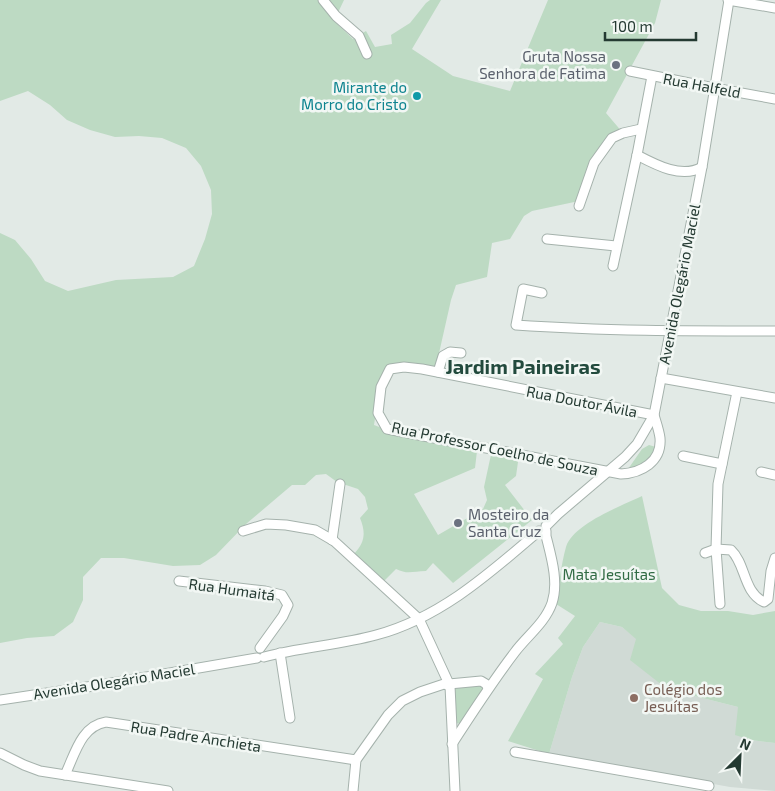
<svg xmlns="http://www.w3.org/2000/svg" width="775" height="791" font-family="'Exo 2',sans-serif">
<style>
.built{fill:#d0dad5}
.green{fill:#bddac3}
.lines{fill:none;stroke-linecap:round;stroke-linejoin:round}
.minor-casing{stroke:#a5b2ac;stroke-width:11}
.minor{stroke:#fff;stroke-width:9}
.worship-dot{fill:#6b7280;stroke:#f2f7f4;stroke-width:2}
.culture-dot{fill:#0f9aa8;stroke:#f2f7f4;stroke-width:2}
.education-dot{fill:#8d6e63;stroke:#f2f7f4;stroke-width:2}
.labels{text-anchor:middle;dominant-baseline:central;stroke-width:5;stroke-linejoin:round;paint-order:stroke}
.worship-label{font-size:15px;fill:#5b616d;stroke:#f2f7f4;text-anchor:end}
.street-label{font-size:15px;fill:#243a32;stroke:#f2f7f4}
.culture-label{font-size:15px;fill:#0d838f;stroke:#f2f7f4;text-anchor:end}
.park-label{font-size:15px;fill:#326c45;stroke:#f2f7f4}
.education-label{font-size:15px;fill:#785e54;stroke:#f2f7f4;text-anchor:start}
.district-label{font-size:20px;font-weight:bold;fill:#224a3d;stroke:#f2f7f4}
</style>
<rect width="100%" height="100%" fill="#e2eae6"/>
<!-- built -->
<path class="built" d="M600,622l22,5 15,12 30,50 71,18 13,33 24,3v48l-45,-4 -181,-33 23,-77 11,-30z"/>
<!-- green -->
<g class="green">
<path d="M0,0h344l-10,21 19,18 13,-8 9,16 17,-3 -1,-9 19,-12 16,-20 4,-3h11l-29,49 41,27 57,15 38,-91h113l-6,23 -49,90 17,20 -28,23 -16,45 -47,10 -8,5 -14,23 -18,4 -5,34 -31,8 -5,15 -16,71 -44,-6 -11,20 -6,40 29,11 74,15 -2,17 -61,26 24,41 45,-26 4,-9 -3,-13 8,-37 27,5 -3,21 -11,9 27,35 -79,63 -20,-20 -7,8c-13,0 -18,4 -30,-2l-13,13 -29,-28c11,-12 12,-21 6,-36l8,-9 -3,-12 -7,-8 -21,-7 -11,-8 -10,1 -11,10h-13l-46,39 -30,31 -16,10 -27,1 -49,-8h-23l-18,19v23l-10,22 -19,14 -27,2 -27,5v-410l15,7 16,19 14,22 23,10 48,-11 57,-3 21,-11 11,-27 7,-25 -1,-24 -10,-24 -15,-18 -24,-10 -23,-2 -24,1 -25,-7 -23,-10 -17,-15 -22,-14 -28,10z"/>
<path d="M649,445l7,2v2c-9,14 -14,17 -30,23l16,-23z"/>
<path d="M642,496l20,92 17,17 22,6h27l25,4 22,-4v132l-24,-3 -16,-5 3,-28 -71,-18 -37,-29 6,-21 -14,-12 -22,-5 -17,25 -11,30 -23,77 -41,-13 35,-62 -8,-5 28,-30 -5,-6 17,-22 -19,-12c3,-19 5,-39 10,-57 7,-23 55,-41 76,-51z"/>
<path d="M478,684l6,4 -23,36 -5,-1 -1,-2 -2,-34z"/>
</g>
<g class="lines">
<!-- minor casing -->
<g class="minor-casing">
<g id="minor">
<path d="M323,0l13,16 23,20 8,18"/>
<path d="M728,0l47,8"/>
<path d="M630,71l84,17 61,11"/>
<path d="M637,155c19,10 45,24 65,12"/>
<path d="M579,206l15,-43 18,-25 11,-5 18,-4"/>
<path d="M547,239l69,7"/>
<path d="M613,266l24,-111 15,-79"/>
<path d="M542,293l-19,-4 -7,36c86,6 173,6 259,6"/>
<path d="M404,367l18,2 232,46c2,7 5,15 6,23 2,24 -19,35 -39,36l-234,-45 -9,-16 3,-26 9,-18z"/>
<path d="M438,372l5,-16 7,-4 11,1"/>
<path d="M661,378l114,20"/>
<path d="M683,456l39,8"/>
<path d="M761,472l14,3"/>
<path d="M546,526l12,-12 67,-57 12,-13 17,-29 48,-248 27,-167"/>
<path d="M243,531l23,-7 20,1 29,5 19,11 85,78 31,67 5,105"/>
<path d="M332,540l8,-56"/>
<path d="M705,553l11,-4 15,1c15,14 12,42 33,52l4,-3 3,-28 4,-13"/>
<path d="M179,581l86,10 17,4 6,10 -5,11 -23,32"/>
<path d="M720,604l-4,-55 2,-65 19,-92"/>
<path d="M280,653l10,65"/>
<path d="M264,657c37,-10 76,-12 112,-22 64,-17 114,-62 163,-104"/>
<path d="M449,684l32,-3 5,3 2,4"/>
<path d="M0,700l100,-15 157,-27"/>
<path d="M452,744c20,-31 40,-62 63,-92 12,-16 30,-29 37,-49 7,-21 -1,-47 -6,-67v-5"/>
<path d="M515,752l194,34"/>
<path d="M0,753l24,12 16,6 128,20"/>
<path d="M65,775c10,-21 16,-49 41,-53l250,38"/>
<path d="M353,791l3,-31 32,-45 14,-14 18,-9 24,-8 6,2"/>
</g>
</g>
<!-- minor -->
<use href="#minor" class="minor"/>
</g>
<!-- markers -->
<g class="worship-dot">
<circle cx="616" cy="65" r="5"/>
<circle cx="458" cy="523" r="5"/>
</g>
<circle class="culture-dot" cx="417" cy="96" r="5"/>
<circle class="education-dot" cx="634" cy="698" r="5"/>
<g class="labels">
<!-- worship labels -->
<g class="worship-label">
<text x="606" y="56">Gruta Nossa<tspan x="606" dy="17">Senhora de Fatima</tspan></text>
<text x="468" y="514" text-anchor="start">Mosteiro da<tspan x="468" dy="17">Santa Cruz</tspan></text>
</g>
<!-- street labels -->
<g class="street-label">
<text transform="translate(702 85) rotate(11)">Rua Halfeld</text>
<text transform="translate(679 284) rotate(-79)">Avenida Olegário Maciel</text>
<text transform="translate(582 401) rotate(11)">Rua Doutor Ávila</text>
<text transform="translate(495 448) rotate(12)">Rua Professor Coelho de Souza</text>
<text transform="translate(232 589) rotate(8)">Rua Humaitá</text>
<text transform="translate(114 681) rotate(-9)">Avenida Olegário Maciel</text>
<text transform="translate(196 736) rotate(9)">Rua Padre Anchieta</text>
</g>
<!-- culture labels -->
<g class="culture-label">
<text x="407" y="87">Mirante do<tspan x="407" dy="17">Morro do Cristo</tspan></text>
</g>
<!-- park labels -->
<g class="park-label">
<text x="609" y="574">Mata Jesuítas</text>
</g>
<!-- education labels -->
<g class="education-label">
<text x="644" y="689">Colégio dos<tspan x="644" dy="17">Jesuítas</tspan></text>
</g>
<!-- district labels -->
<g class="district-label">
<text x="523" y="366">Jardim Paineiras</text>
</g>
</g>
<!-- north arrow -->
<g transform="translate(740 756) rotate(24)" stroke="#f2f7f4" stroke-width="4" paint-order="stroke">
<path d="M0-4L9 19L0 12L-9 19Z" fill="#243a32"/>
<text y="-8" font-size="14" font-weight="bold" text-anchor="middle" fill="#243a32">N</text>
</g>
<!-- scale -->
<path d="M605 32v8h91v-8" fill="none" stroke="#243a32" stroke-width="2.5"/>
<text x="612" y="32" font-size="15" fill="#243a32" stroke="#f2f7f4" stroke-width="4" paint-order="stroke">100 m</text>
</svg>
